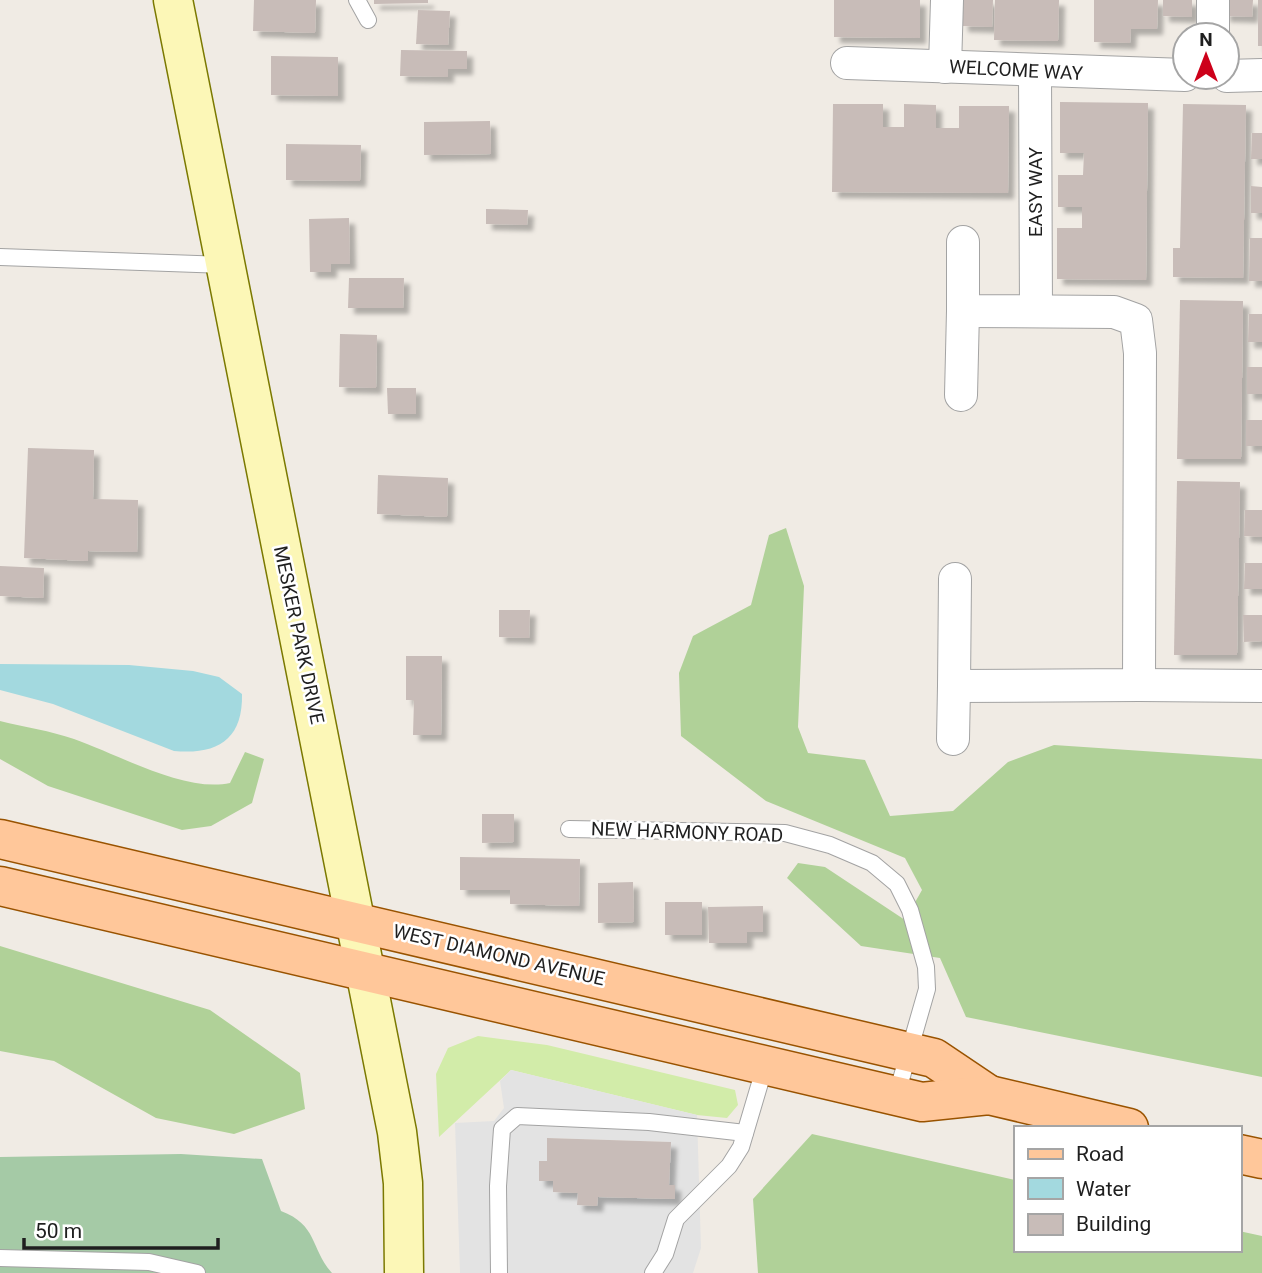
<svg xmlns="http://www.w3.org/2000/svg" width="1262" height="1273" font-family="Roboto,sans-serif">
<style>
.grass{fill:#d2eca9}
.forest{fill:#b0d198}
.cemetery{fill:#a5caa6}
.parking{fill:#e3e3e3;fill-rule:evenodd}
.water{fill:#a3d9df}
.building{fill:#c8bcb8;filter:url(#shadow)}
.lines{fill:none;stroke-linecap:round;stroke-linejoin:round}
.lane-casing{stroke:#a3a3a3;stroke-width:18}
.street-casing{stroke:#a3a3a3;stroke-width:34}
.secondary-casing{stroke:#7b7901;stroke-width:41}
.primary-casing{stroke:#995300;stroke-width:41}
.lane{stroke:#fff;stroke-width:16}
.street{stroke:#fff;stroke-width:32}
.secondary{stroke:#fcf7b7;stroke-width:38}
.primary{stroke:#ffc79a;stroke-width:38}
.labels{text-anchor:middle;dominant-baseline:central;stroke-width:5;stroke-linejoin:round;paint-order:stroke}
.street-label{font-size:19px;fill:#1f1f1f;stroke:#fff}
</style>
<defs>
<filter id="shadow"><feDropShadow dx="6" dy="6" stdDeviation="2" flood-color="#0004"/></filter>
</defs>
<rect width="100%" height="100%" fill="#f0ebe4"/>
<!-- grass -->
<path class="grass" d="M478,1036l69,9 188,45 3,15 -11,13 -30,-3 -186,-45 -72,67 -3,-63 12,-26z"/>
<!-- forest -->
<g class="forest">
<path d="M786,528l18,58 -6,141 10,26 57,7 25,56 63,-5 55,-49 46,-17 208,14v318l-296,-60 -26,-59 -79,-12 -74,-68 11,-15 27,4 80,53 17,-30 -17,-32 -139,-57 -85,-65 -2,-63 14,-37 58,-31 18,-70z"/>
<path d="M0,721c24,6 51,10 74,18 43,15 111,54 156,44l15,-31 19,7 -12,44 -41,23 -29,4 -134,-44 -48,-27z"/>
<path d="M0,946l210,64 90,63 5,36 -71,25 -78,-16 -102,-57 -54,-10z"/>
<path d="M812,1134l203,46v70h224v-19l23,5v37h-504l-5,-74z"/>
</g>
<!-- cemetery -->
<path class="cemetery" d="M181,1154l81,5 19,52c37,14 29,37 51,62h-332v-116z"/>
<!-- parking -->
<path class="parking" d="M511,1070l186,45 4,133 -8,25h-233l-5,-150 39,-2 10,-13 -4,-27zM548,1138l122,4 -1,43h6v14l-77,-2 -1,9 -19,-1v-12l-25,-1v-11h-14v-20h8z"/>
<!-- water -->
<path class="water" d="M0,664l129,1 64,6 26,6 23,17c1,46 -25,61 -68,57l-121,-47 -53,-14z"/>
<!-- building -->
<g class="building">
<path d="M254,0h62l-1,33 -62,-2z"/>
<path d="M374,0h54v3l-54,1z"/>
<path d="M834,0h86v38l-86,-1z"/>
<path d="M962,0h31l-1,27 -30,-1z"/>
<path d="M995,0h64l-1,41 -64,-1z"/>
<path d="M1094,0h64l-1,29h-26l-1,14 -36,-1z"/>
<path d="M1163,0h29v17l-29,-1z"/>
<path d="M1224,0h29l-1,17 -28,-1z"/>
<rect x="1258" y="0" width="4" height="46"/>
<path d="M418,10l32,1 -2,34 -32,-1z"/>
<path d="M401,50l66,1v18h-19v8l-48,-1z"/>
<path d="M271,56l67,1v39l-67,-1z"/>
<path d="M1060,102l88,1 -2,177 -89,-1v-51h25v-21h-24v-32h25l1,-22h-24z"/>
<path d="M833,104h50v23h21v-23l32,1v23h23v-22h50l-1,87 -176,-1z"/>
<path d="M1183,104l63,1 -3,173 -70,-1v-29h7z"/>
<path d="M490,121l1,33 -67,1v-33z"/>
<path d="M1252,133h10v26h-11z"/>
<path d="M286,144l75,1 -1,36 -74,-1z"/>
<path d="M1251,186l11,1v26h-11z"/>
<path d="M486,209l42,1 -1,15 -41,-1z"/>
<path d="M349,218l1,46h-19v8h-21l-1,-53z"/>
<path d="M1250,238h12v43h-13z"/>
<path d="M349,278h55l-1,30h-55z"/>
<path d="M1180,300l63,1 -2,158h-64z"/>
<path d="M1249,314h13v28h-14z"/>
<path d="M340,334l37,1 -1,53 -37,-1z"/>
<rect x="1247" y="367" width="15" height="27"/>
<path d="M387,388h29v26h-28z"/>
<rect x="1246" y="420" width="16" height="26"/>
<path d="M28,448l66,2 -1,49 45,1 -1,52 -49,-1v10l-64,-3z"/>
<path d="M378,475l70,3 -1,39 -70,-3z"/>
<path d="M1177,481l63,1 -3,173h-63z"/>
<path d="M1245,510h17v27l-18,-1z"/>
<path d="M1245,563h17v26h-18z"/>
<path d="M0,566l44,2 -1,30 -43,-2z"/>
<path d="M499,610h31l-1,28 -30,-1z"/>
<path d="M1243,615h19v26l-18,1z"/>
<path d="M406,656h36l-1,79h-28l1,-35h-8z"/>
<path d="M482,814h32v28l-32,1z"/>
<path d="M460,857l120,2 -1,47 -69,-2v-14h-50z"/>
<path d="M633,882l1,40 -36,1v-40z"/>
<rect x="665" y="902" width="37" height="33"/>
<path d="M763,906v26h-16v11h-38l-1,-36z"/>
<path d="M547,1138l124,4 -2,43h6v14l-77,-2 -1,9 -20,-1 1,-12 -25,-1v-11h-14v-20h8z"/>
</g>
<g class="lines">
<!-- lane casing -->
<g class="lane-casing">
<g id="lane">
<path d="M357,0l11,20"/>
<path d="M0,257l225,8"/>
<path d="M569,829l216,4 45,12 42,18 25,21 13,26 16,57 1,22 -31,108"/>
<path d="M0,1258l149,4 48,11"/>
<path d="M499,1273l-1,-87 4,-57 15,-13 132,6 96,11"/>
<path d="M653,1273l12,-19 11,-35 53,-53 12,-19 24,-81"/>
</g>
</g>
<!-- street casing -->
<g class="street-casing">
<g id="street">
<path d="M1213,35v-35"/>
<path d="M847,63l338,12"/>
<path d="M945,67l2,-67"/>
<path d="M1035,73l1,238"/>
<path d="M1227,76l35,-1"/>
<path d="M961,395l2,-84"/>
<path d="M955,579l-1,107 185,-1 1,-332 -4,-33 -22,-8 -151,-1v-69"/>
<path d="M1139,685l123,1"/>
<path d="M953,739l1,-53"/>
</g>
</g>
<!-- secondary casing -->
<g class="secondary-casing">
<path id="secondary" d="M173,0l224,1132 6,51 1,90"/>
</g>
<!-- primary casing -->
<g class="primary-casing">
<g id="primary">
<path d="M0,839l934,219 55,37"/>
<path d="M0,886l922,216 67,-7 140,33"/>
<path d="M1239,1154l23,5"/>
</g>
</g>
<!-- lane -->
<use href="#lane" class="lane"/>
<!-- street -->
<use href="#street" class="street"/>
<!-- secondary -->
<use href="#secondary" class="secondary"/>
<!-- primary -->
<use href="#primary" class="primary"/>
</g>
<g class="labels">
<!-- street labels -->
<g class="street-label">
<text transform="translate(1016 70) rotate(3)">WELCOME WAY</text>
<text transform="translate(1035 192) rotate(-90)">EASY WAY</text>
<text transform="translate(299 635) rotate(78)">MESKER PARK DRIVE</text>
<text transform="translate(687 832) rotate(2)">NEW HARMONY ROAD</text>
<text transform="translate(499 955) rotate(13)">WEST DIAMOND AVENUE</text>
</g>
</g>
<!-- legend -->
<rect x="1014" y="1126" width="228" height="126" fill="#ffffff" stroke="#a5a5a5" stroke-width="2"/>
<rect x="1028" y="1149" width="35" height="10" fill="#ffc79a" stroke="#a5a5a5" stroke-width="2"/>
<text x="1076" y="1161" font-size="21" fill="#1f1f1f">Road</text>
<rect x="1028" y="1178" width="35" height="21" fill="#a3d9df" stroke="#a5a5a5" stroke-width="2"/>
<text x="1076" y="1196" font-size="21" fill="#1f1f1f">Water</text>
<rect x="1028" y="1214" width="35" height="21" fill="#c8bcb8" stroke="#a5a5a5" stroke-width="2"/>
<text x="1076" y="1231" font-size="21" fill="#1f1f1f">Building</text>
<!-- north arrow -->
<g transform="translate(1206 56)"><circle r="33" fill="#ffffff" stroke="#a5a5a5" stroke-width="2"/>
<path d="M0-5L12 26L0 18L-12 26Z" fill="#cd001a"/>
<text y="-10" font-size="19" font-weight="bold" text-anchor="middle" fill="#1f1f1f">N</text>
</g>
<!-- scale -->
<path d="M24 1238v10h194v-10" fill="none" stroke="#1f1f1f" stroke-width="3.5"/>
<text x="35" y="1238" font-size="21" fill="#1f1f1f" stroke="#ffffff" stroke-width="5" paint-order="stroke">50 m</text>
</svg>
